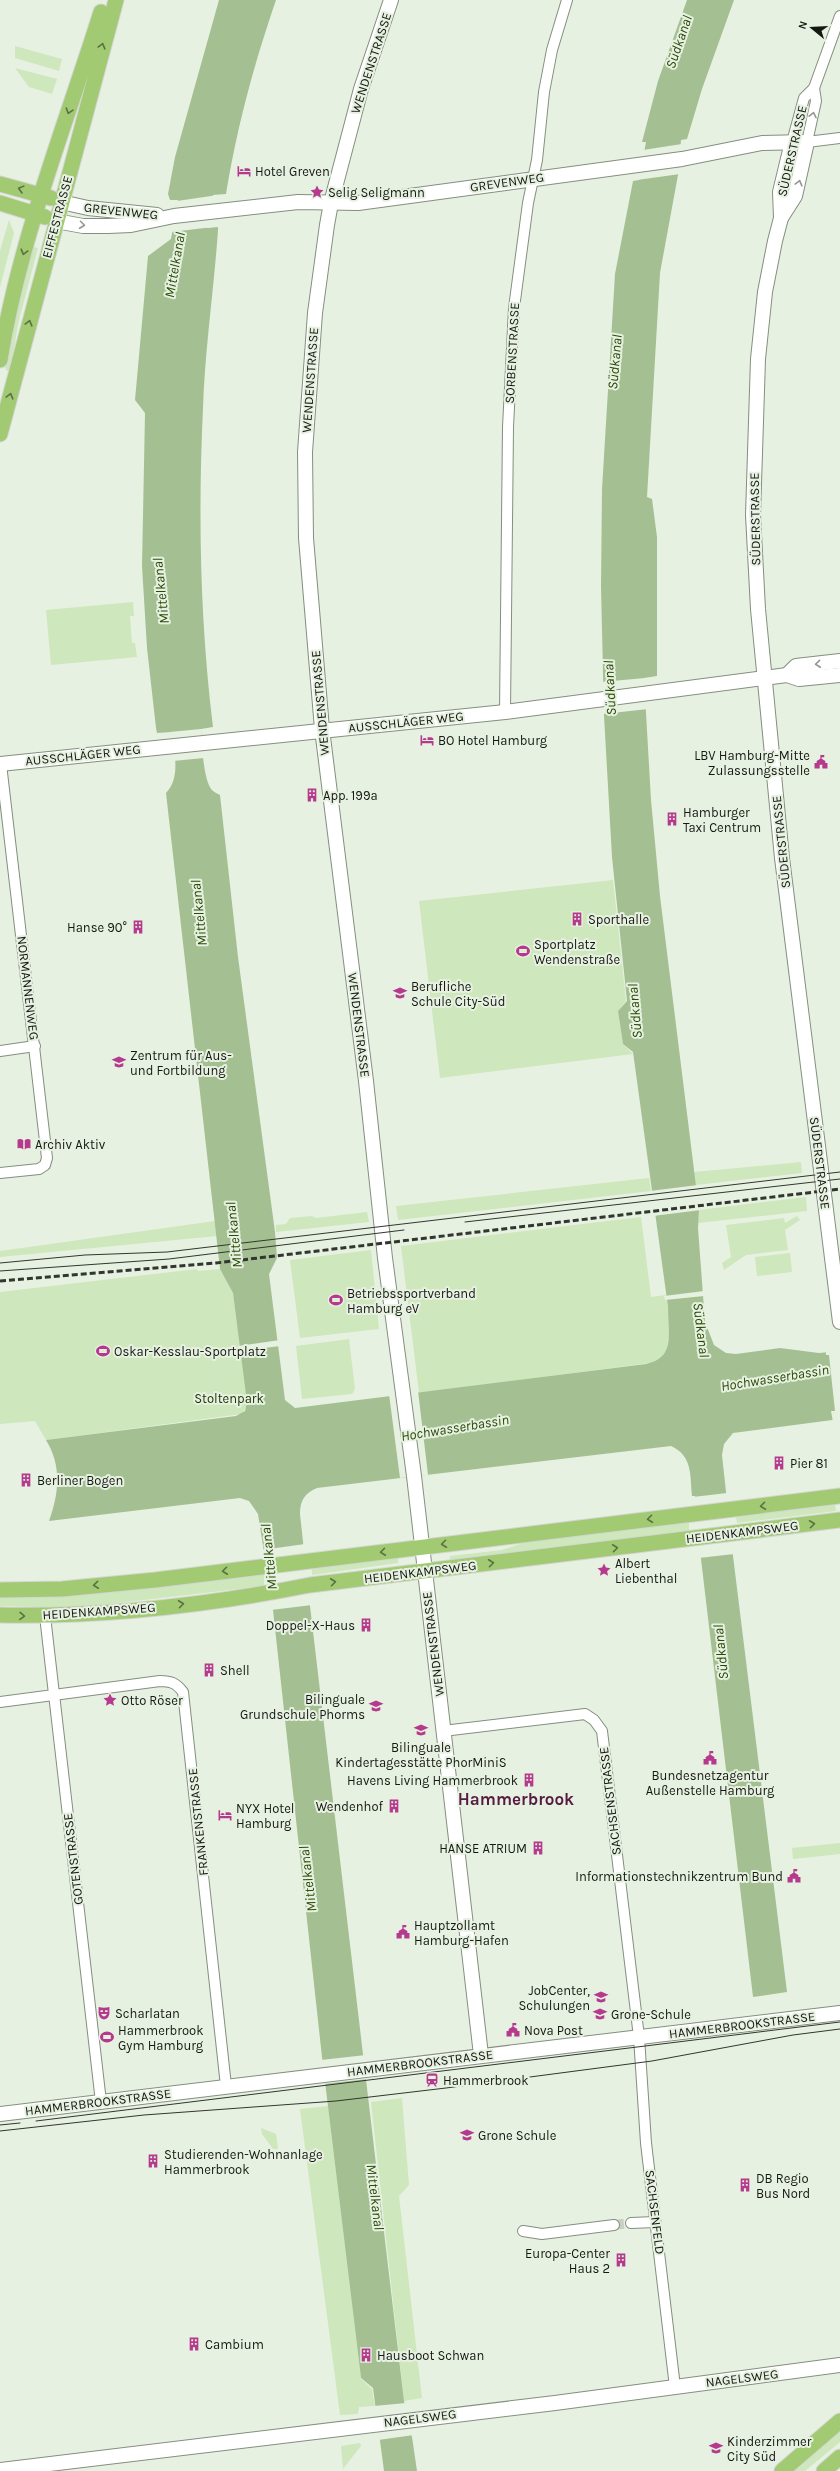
<svg xmlns="http://www.w3.org/2000/svg" width="840" height="2471" font-family="Karla,sans-serif">
<style>
.green{fill:#cee7bd}
.water{fill:#a4c092}
.pier{fill:#e7f1e1}
.lines{fill:none;stroke-linecap:round;stroke-linejoin:round}
.street-tunnel{stroke:#c8d0c2;stroke-width:10;stroke-dasharray:10 5;stroke-linecap:butt}
.street-casing{stroke:#858e7f;stroke-width:12}
.secondary-casing{stroke:#858e7f;stroke-width:16}
.primary-casing{stroke:#d5d5d4;stroke-width:17}
.street{stroke:#fff;stroke-width:10}
.secondary{stroke:#fff;stroke-width:14}
.primary{stroke:#a1ca73;stroke-width:15}
.tram{stroke:#32362f;stroke-width:1}
.rail{stroke:#32362f;stroke-width:3;stroke-dasharray:6 3;stroke-linecap:butt}
.oneway{stroke:#5b7142}
.oneway2{stroke:#969794}
.labels{text-anchor:middle;dominant-baseline:central;stroke-width:4;stroke-linejoin:round;paint-order:stroke}
.street-label{font-size:13px;fill:#151812;stroke:#e7f1e1}
.poi-label{font-size:13px;fill:#151812;stroke:#e7f1e1;text-anchor:start}
.park-label{font-size:13px;fill:#1a3301;stroke:#e7f1e1}
.water-label{font-size:14px;font-style:italic;fill:#294a05;stroke:#e7f1e1}
.district-label{font-size:17px;font-weight:bold;fill:#551a42;stroke:#e7f1e1}
</style>
<rect width="100%" height="100%" fill="#e7f1e1"/>
<!-- green -->
<g class="green">
<path d="M15,46l47,13 -3,12 -44,-13z"/>
<path d="M15,68l42,11 -5,15 -23,-7z"/>
<path d="M9,220l5,13 -14,54v-36z"/>
<path d="M31,246l7,2 -20,76 -7,45 -4,2 -2,-3 8,-46z"/>
<path d="M133,602l1,14h-4l2,27h3l2,14 -86,8 -5,-55z"/>
<path d="M613,880l13,121 -8,10 5,33 10,10 -193,24 -21,-177z"/>
<path d="M801,1162l1,11 -106,12 -2,-13z"/>
<path d="M649,1178l2,13 -253,29 -2,-14z"/>
<path d="M806,1197l1,14 -109,12 1,-13z"/>
<path d="M367,1212l2,10 -93,10v-7l10,-1 4,-6 22,-2 4,2z"/>
<path d="M797,1216l3,4 -15,10 3,20 -42,5 -22,15 -2,-7 9,-6 -5,-32 58,-7 1,5z"/>
<path d="M641,1217l10,80 15,-2c3,21 9,52 -9,67l-238,31 -18,-147z"/>
<path d="M215,1221l2,15 -217,21v-6z"/>
<path d="M371,1250l8,79 -79,9 -10,-78z"/>
<path d="M790,1253l2,19 -35,4 -2,-19z"/>
<path d="M197,1269l1,2 22,-2 13,24 14,98c0,9 1,17 -6,23l-195,26 -11,-19 -35,3v-132z"/>
<path d="M349,1339l6,50 -3,5 -50,5 -6,-53z"/>
<path d="M835,1504l1,7 -99,12 -1,-6z"/>
<path d="M689,1522v11l-239,29v-6l52,-6 24,-8z"/>
<path d="M398,1558v5l-86,12v-6z"/>
<path d="M264,1574v12l-189,22 -75,-2v-8l117,-7z"/>
<path d="M840,1843v11l-47,5 -1,-11z"/>
<path d="M402,2098l7,87 -10,11 23,202 -18,3 -33,-299z"/>
<path d="M328,2106l33,273 11,10 3,17 -16,1 -1,7 -18,1 -40,-306z"/>
<path d="M261,2128l15,6 2,15h-5l-11,-15z"/>
<path d="M840,2430v12l-35,29h-12z"/>
<path d="M360,2443l1,3 -18,23 -2,-23z"/>
</g>
<!-- water -->
<path class="water" d="M219,0h57c-22,64 -39,127 -50,194l-13,1 -6,33 11,-1v3c-4,59 -13,118 -15,178 -5,107 -3,213 10,319l-12,2c1,14 2,51 11,61 2,2 6,4 8,5l18,162 37,275 2,26 -8,16 16,126 10,8 351,-44c30,-6 22,-32 22,-57l-35,-255 -10,-8 -5,-33 9,-10 -15,-144 -8,-141 -3,-129 1,-98 13,-215 18,-93 6,-1 7,-38h-4l16,-61 29,-81h47l-32,89 -15,50 -6,1 -3,35 -18,98 -13,224 5,2 5,38v139l-13,2 7,122 9,96 39,314 -1,18 7,94 9,23 12,8 10,1 44,-6 39,5 21,-2v68l-107,14 -9,11 -2,11 11,101 54,436 -34,5 -52,-438 -6,-63h-3c-2,-20 1,-40 -21,-50l-354,42c-12,5 -17,12 -17,26l10,92 94,795 8,36 5,34h-33l-11,-83 -12,-10 -39,-321 -49,-447 -15,-96 -9,-13 -9,-3 -191,23c10,-28 13,-55 -3,-81l190,-24 9,-5 2,-9 -14,-109 -13,-24 -54,-476c15,-15 8,-41 6,-61l-15,1 -1,-5 -9,-80 -5,-82 3,-153 -10,-13 13,-144 23,-17 7,-39h-8l-2,-6 7,-37z"/>
<!-- pier -->
<g class="pier">
<path d="M682,144l-2,30 -43,6 6,-30z"/>
<path d="M218,195l-3,2 -6,29 4,1 -42,5 6,-31z"/>
<path d="M645,678l3,31 -45,5 -2,-32z"/>
<path d="M201,729l3,29 -31,3 -3,-29z"/>
<path d="M698,1185l3,25 -48,6 -3,-25z"/>
<path d="M704,1291v5l-39,4 -1,-4z"/>
<path d="M280,1340v6l-41,5 -1,-5z"/>
<path d="M840,1349v72l-7,1 -2,-11h4l-6,-56h-3v-5z"/>
<path d="M418,1391l10,84 -28,3 -11,-84z"/>
<path d="M727,1493l7,61 -35,4 -6,-61z"/>
<path d="M305,1544l7,61 -41,5 -9,-60z"/>
<path d="M366,2055l2,24 -44,5 -3,-24z"/>
<path d="M406,2403l8,32 -36,5 -4,-34z"/>
</g>
<g class="lines">
<!-- street-tunnel -->
<path class="street-tunnel" d="M614,2225l17,-2"/>
<!-- street casing -->
<g class="street-casing">
<g id="street">
<path d="M814,88l2,13 -9,41 33,-4"/>
<path d="M792,142l12,-44 10,-10 26,-72"/>
<path d="M505,712l3,-285 6,-119 14,-105 9,-43 7,-68 8,-42 15,-50"/>
<path d="M0,1051l35,-5"/>
<path d="M0,1173l39,-4 6,-4 2,-7 -46,-394"/>
<path d="M45,1616l56,486"/>
<path d="M0,1702l160,-21c11,0 16,2 23,11l43,394"/>
<path d="M443,1731l142,-17 9,6 8,11 37,306 7,106 29,244"/>
<path d="M631,2223l24,-1"/>
<path d="M523,2231l19,3 72,-9"/>
</g>
</g>
<!-- secondary casing -->
<g class="secondary-casing">
<g id="secondary">
<path d="M391,0l-30,89 -30,114 -4,22 -12,88 -10,139 1,86 16,191 44,352 19,177 29,218 67,579"/>
<path d="M61,202l27,6 69,7"/>
<path d="M781,218l-1,-26 12,-50"/>
<path d="M56,221l27,5h25l23,-1 43,-9 124,-14 60,1 324,-44 80,-16 45,-1 -12,54 -14,22 -6,23 -10,51 -7,67 -5,156 5,94 24,249 58,464"/>
<path d="M787,675l9,-9 44,-5"/>
<path d="M0,764l505,-52 282,-37 12,4 41,-4"/>
<path d="M0,2114l840,-101"/>
<path d="M0,2470l555,-67 285,-38"/>
</g>
</g>
<!-- primary casing -->
<g class="primary-casing">
<g id="primary">
<path d="M0,184l51,14"/>
<path d="M0,203l45,14"/>
<path d="M0,360c19,-119 65,-233 101,-348"/>
<path d="M0,434l116,-434"/>
<path d="M0,1590l62,-1 93,-9 685,-84"/>
<path d="M0,1615c103,2 209,-10 310,-30l530,-65"/>
<path d="M782,2471l58,-50"/>
<path d="M824,2471l16,-14"/>
</g>
</g>
<!-- street -->
<use href="#street" class="street"/>
<!-- secondary -->
<use href="#secondary" class="secondary"/>
<!-- primary -->
<use href="#primary" class="primary"/>
<!-- tram -->
<g class="tram">
<path d="M465,1222l375,-43"/>
<path d="M0,1263l85,-8 82,-3 673,-80"/>
<path d="M0,1271l169,-12 235,-29"/>
<path d="M36,2121l804,-99"/>
<path d="M0,2125l20,-2"/>
<path d="M0,2131l144,-16 192,-14 110,-13 206,-27 141,-26 47,-6"/>
</g>
<!-- rail -->
<path class="rail" d="M0,1281l216,-18 624,-74"/>
</g>
<!-- one-way arrows -->
<defs><path id="oneway-chevron" d="M-2-3.5L2.5 0L-2 3.5" fill="none" stroke-width="1.6" stroke-linecap="round" stroke-linejoin="round"/></defs>
<g class="oneway">
<use href="#oneway-chevron" transform="translate(102 46) rotate(-75)"/>
<use href="#oneway-chevron" transform="translate(69 111) rotate(108)"/>
<use href="#oneway-chevron" transform="translate(21 189) rotate(-165)"/>
<use href="#oneway-chevron" transform="translate(24 252) rotate(105)"/>
<use href="#oneway-chevron" transform="translate(29 323) rotate(-75)"/>
<use href="#oneway-chevron" transform="translate(10 396) rotate(-75)"/>
<use href="#oneway-chevron" transform="translate(763 1506) rotate(173)"/>
<use href="#oneway-chevron" transform="translate(650 1519) rotate(173)"/>
<use href="#oneway-chevron" transform="translate(812 1524) rotate(-7)"/>
<use href="#oneway-chevron" transform="translate(444 1544) rotate(173)"/>
<use href="#oneway-chevron" transform="translate(615 1548) rotate(-7)"/>
<use href="#oneway-chevron" transform="translate(383 1552) rotate(173)"/>
<use href="#oneway-chevron" transform="translate(491 1563) rotate(-7)"/>
<use href="#oneway-chevron" transform="translate(225 1571) rotate(173)"/>
<use href="#oneway-chevron" transform="translate(333 1582) rotate(-7)"/>
<use href="#oneway-chevron" transform="translate(96 1585) rotate(174)"/>
<use href="#oneway-chevron" transform="translate(181 1604) rotate(-7)"/>
<use href="#oneway-chevron" transform="translate(22 1616) rotate(1)"/>
</g>
<g class="oneway2">
<use href="#oneway-chevron" transform="translate(813 115) rotate(-78)"/>
<use href="#oneway-chevron" transform="translate(799 183) rotate(-75)"/>
<use href="#oneway-chevron" transform="translate(82 225) rotate(7)"/>
<use href="#oneway-chevron" transform="translate(818 664) rotate(174)"/>
</g>
<!-- icons -->
<defs>
<g id="hotel-bare" transform="scale(1.08)"><path d="M-6-4.5h1.5V1H6V5H4.5V3h-9V5H-6ZM-4 0a1.8 1.8 0 1 1 3.6 0ZM.5 0V-2.5h3Q6-2.5 6 0Z" fill="#b53a8d" stroke="#e7f1e1" stroke-width="2.5" paint-order="stroke"/></g>
<g id="sight-bare" transform="scale(1.08)"><path d="M0-6L1.8-2.2L6-1.7L2.9 1.2L3.7 5.4L0 3.3L-3.7 5.4L-2.9 1.2L-6-1.7L-1.8-2.2Z" fill="#b53a8d" stroke="#e7f1e1" stroke-width="2.5" paint-order="stroke"/></g>
<g id="civic-bare" transform="scale(1.08)"><path d="M-.6-6.5H3V-4.5H.6V-3L4-1V1h2V6H-6V1h2V-1L-.6-3ZM-1.2 2.5V6h2.4V2.5Z" fill="#b53a8d" stroke="#e7f1e1" stroke-width="2.5" paint-order="stroke"/></g>
<g id="building-bare" transform="scale(1.08)"><path d="M-4-6H4V6H1V3H-1V6H-4ZM-2.5-4.3h1.7v1.8h-1.7ZM.8-4.3h1.7v1.8H.8ZM-2.5-1h1.7V.8h-1.7ZM.8-1h1.7V.8H.8Z" fill="#b53a8d" stroke="#e7f1e1" stroke-width="2.5" paint-order="stroke"/></g>
<g id="stadium-bare" transform="scale(1.08)"><path d="M0-5a6.5 5 0 1 0 0 10a6.5 5 0 1 0 0-10ZM-3.5-1.8h7v3.6h-7Z" fill="#b53a8d" stroke="#e7f1e1" stroke-width="2.5" paint-order="stroke"/></g>
<g id="school-bare" transform="scale(1.08)"><path d="M0-5L7-2L0 1L-7-2ZM-4 1L0 2.5L4 1V4Q0 6-4 4Z" fill="#b53a8d" stroke="#e7f1e1" stroke-width="2.5" paint-order="stroke"/></g>
<g id="university-bare" transform="scale(1.08)"><path d="M0-5L7-2L0 1L-7-2ZM-4 1L0 2.5L4 1V4Q0 6-4 4Z" fill="#b53a8d" stroke="#e7f1e1" stroke-width="2.5" paint-order="stroke"/></g>
<g id="library-bare" transform="scale(1.08)"><path d="M-6-4Q-3-5.5-.7-3.5V5Q-3 3-6 4ZM6-4Q3-5.5 .7-3.5V5Q3 3 6 4Z" fill="#b53a8d" stroke="#e7f1e1" stroke-width="2.5" paint-order="stroke"/></g>
<g id="theatre-bare" transform="scale(1.08)"><path d="M-5-5.5Q0-4 5-5.5V0Q5 5 0 6Q-5 5-5 0ZM-3.3-2.5H-1v1.5H-3.3ZM1-2.5H3.3v1.5H1ZM-2.8 1Q0 5.5 2.8 1Z" fill="#b53a8d" stroke="#e7f1e1" stroke-width="2.5" paint-order="stroke"/></g>
<g id="station-bare" transform="scale(1.08)"><path d="M-3-6H3Q5-6 5-4V2Q5 4 3 4L4.5 6H3L1.5 4h-3L-3 6H-4.5L-3 4Q-5 4-5 2V-4Q-5-6-3-6ZM-3.5-4v3h7v-3ZM-3.5 1v1.5H-2V1ZM2 1v1.5H3.5V1Z" fill="#b53a8d" stroke="#e7f1e1" stroke-width="2.5" paint-order="stroke"/></g>
</defs>
<g fill-rule="evenodd">
<use href="#hotel-bare" x="244" y="171"/>
<use href="#sight-bare" x="317" y="192"/>
<use href="#hotel-bare" x="427" y="740"/>
<use href="#civic-bare" x="821" y="762"/>
<use href="#building-bare" x="312" y="795"/>
<use href="#building-bare" x="672" y="819"/>
<use href="#building-bare" x="577" y="919"/>
<use href="#building-bare" x="138" y="927"/>
<use href="#stadium-bare" x="523" y="951"/>
<use href="#school-bare" x="400" y="993"/>
<use href="#university-bare" x="119" y="1062"/>
<use href="#library-bare" x="24" y="1144"/>
<use href="#stadium-bare" x="336" y="1300"/>
<use href="#stadium-bare" x="103" y="1351"/>
<use href="#building-bare" x="779" y="1463"/>
<use href="#building-bare" x="26" y="1480"/>
<use href="#sight-bare" x="604" y="1570"/>
<use href="#building-bare" x="366" y="1625"/>
<use href="#building-bare" x="209" y="1670"/>
<use href="#sight-bare" x="110" y="1700"/>
<use href="#school-bare" x="376" y="1706"/>
<use href="#school-bare" x="421" y="1730"/>
<use href="#civic-bare" x="710" y="1758"/>
<use href="#building-bare" x="529" y="1780"/>
<use href="#building-bare" x="394" y="1806"/>
<use href="#hotel-bare" x="225" y="1815"/>
<use href="#building-bare" x="538" y="1848"/>
<use href="#civic-bare" x="794" y="1876"/>
<use href="#civic-bare" x="403" y="1932"/>
<use href="#school-bare" x="601" y="1997"/>
<use href="#theatre-bare" x="104" y="2013"/>
<use href="#school-bare" x="600" y="2014"/>
<use href="#civic-bare" x="513" y="2030"/>
<use href="#stadium-bare" x="107" y="2037"/>
<use href="#station-bare" x="432" y="2080"/>
<use href="#university-bare" x="467" y="2135"/>
<use href="#building-bare" x="153" y="2161"/>
<use href="#building-bare" x="745" y="2185"/>
<use href="#building-bare" x="621" y="2260"/>
<use href="#building-bare" x="194" y="2344"/>
<use href="#building-bare" x="366" y="2355"/>
<use href="#school-bare" x="716" y="2448"/>
</g>
<g class="labels">
<!-- street labels -->
<g class="street-label">
<text transform="translate(371 63) rotate(-72)">WENDENSTRASSE</text>
<text transform="translate(792 151) rotate(-77)">SÜDERSTRASSE</text>
<text transform="translate(507 182) rotate(-8)">GREVENWEG</text>
<text transform="translate(121 211) rotate(6)">GREVENWEG</text>
<text transform="translate(57 217) rotate(-75)">EIFFESTRASSE</text>
<text transform="translate(512 353) rotate(-87)">SORBENSTRASSE</text>
<text transform="translate(310 380) rotate(-86)">WENDENSTRASSE</text>
<text transform="translate(755 519) rotate(-91)">SÜDERSTRASSE</text>
<text transform="translate(320 703) rotate(-95)">WENDENSTRASSE</text>
<text transform="translate(406 722) rotate(-6)">AUSSCHLÄGER WEG</text>
<text transform="translate(83 755) rotate(-6)">AUSSCHLÄGER WEG</text>
<text transform="translate(781 842) rotate(-96)">SÜDERSTRASSE</text>
<text transform="translate(28 988) rotate(83)">NORMANNENWEG</text>
<text transform="translate(359 1025) rotate(83)">WENDENSTRASSE</text>
<text transform="translate(820 1163) rotate(83)">SÜDERSTRASSE</text>
<text transform="translate(742 1532) rotate(-7)">HEIDENKAMPSWEG</text>
<text transform="translate(420 1572) rotate(-7)">HEIDENKAMPSWEG</text>
<text transform="translate(99 1611) rotate(-4)">HEIDENKAMPSWEG</text>
<text transform="translate(433 1644) rotate(-97)">WENDENSTRASSE</text>
<text transform="translate(610 1801) rotate(-97)">SACHSENSTRASSE</text>
<text transform="translate(198 1822) rotate(-96)">FRANKENSTRASSE</text>
<text transform="translate(73 1859) rotate(-97)">GOTENSTRASSE</text>
<text transform="translate(742 2025) rotate(-7)">HAMMERBROOKSTRASSE</text>
<text transform="translate(420 2063) rotate(-7)">HAMMERBROOKSTRASSE</text>
<text transform="translate(98 2102) rotate(-7)">HAMMERBROOKSTRASSE</text>
<text transform="translate(655 2212) rotate(83)">SACHSENFELD</text>
<text transform="translate(742 2378) rotate(-7)">NAGELSWEG</text>
<text transform="translate(420 2418) rotate(-7)">NAGELSWEG</text>
</g>
<!-- poi labels -->
<g class="poi-label">
<text x="255" y="171">Hotel Greven</text>
<text x="328" y="192">Selig Seligmann</text>
<text x="438" y="740">BO Hotel Hamburg</text>
<text x="810" y="755" text-anchor="end">LBV Hamburg-Mitte<tspan x="810" dy="15">Zulassungsstelle</tspan></text>
<text x="323" y="795">App. 199a</text>
<text x="683" y="812">Hamburger<tspan x="683" dy="15">Taxi Centrum</tspan></text>
<text x="588" y="919">Sporthalle</text>
<text x="127" y="927" text-anchor="end">Hanse 90°</text>
<text x="534" y="944">Sportplatz<tspan x="534" dy="15">Wendenstraße</tspan></text>
<text x="411" y="986">Berufliche<tspan x="411" dy="15">Schule City-Süd</tspan></text>
<text x="130" y="1055">Zentrum für Aus-<tspan x="130" dy="15">und Fortbildung</tspan></text>
<text x="35" y="1144">Archiv Aktiv</text>
<text x="347" y="1293">Betriebssportverband<tspan x="347" dy="15">Hamburg eV</tspan></text>
<text x="114" y="1351">Oskar-Kesslau-Sportplatz</text>
<text x="790" y="1463">Pier 81</text>
<text x="37" y="1480">Berliner Bogen</text>
<text x="615" y="1563">Albert<tspan x="615" dy="15">Liebenthal</tspan></text>
<text x="355" y="1625" text-anchor="end">Doppel-X-Haus</text>
<text x="220" y="1670">Shell</text>
<text x="365" y="1699" text-anchor="end">Bilinguale<tspan x="365" dy="15">Grundschule Phorms</tspan></text>
<text x="121" y="1700">Otto Röser</text>
<text x="421" y="1747" text-anchor="middle">Bilinguale<tspan x="421" dy="15">Kindertagesstätte PhorMiniS</tspan></text>
<text x="710" y="1775" text-anchor="middle">Bundesnetzagentur<tspan x="710" dy="15">Außenstelle Hamburg</tspan></text>
<text x="518" y="1780" text-anchor="end">Havens Living Hammerbrook</text>
<text x="383" y="1806" text-anchor="end">Wendenhof</text>
<text x="236" y="1808">NYX Hotel<tspan x="236" dy="15">Hamburg</tspan></text>
<text x="527" y="1848" text-anchor="end">HANSE ATRIUM</text>
<text x="783" y="1876" text-anchor="end">Informationstechnikzentrum Bund</text>
<text x="414" y="1925">Hauptzollamt<tspan x="414" dy="15">Hamburg-Hafen</tspan></text>
<text x="590" y="1990" text-anchor="end">JobCenter,<tspan x="590" dy="15">Schulungen</tspan></text>
<text x="115" y="2013">Scharlatan</text>
<text x="611" y="2014">Grone-Schule</text>
<text x="118" y="2030">Hammerbrook<tspan x="118" dy="15">Gym Hamburg</tspan></text>
<text x="524" y="2030">Nova Post</text>
<text x="443" y="2080">Hammerbrook</text>
<text x="478" y="2135">Grone Schule</text>
<text x="164" y="2154">Studierenden-Wohnanlage<tspan x="164" dy="15">Hammerbrook</tspan></text>
<text x="756" y="2178">DB Regio<tspan x="756" dy="15">Bus Nord</tspan></text>
<text x="610" y="2253" text-anchor="end">Europa-Center<tspan x="610" dy="15">Haus 2</tspan></text>
<text x="205" y="2344">Cambium</text>
<text x="377" y="2355">Hausboot Schwan</text>
<text x="727" y="2441">Kinderzimmer<tspan x="727" dy="15">City Süd</tspan></text>
</g>
<!-- park labels -->
<g class="park-label">
<text x="229" y="1398">Stoltenpark</text>
</g>
<!-- water labels -->
<g class="water-label">
<text transform="translate(679 42) rotate(-71)">Südkanal</text>
<text transform="translate(175 265) rotate(-80)">Mittelkanal</text>
<text transform="translate(615 362) rotate(-85)">Südkanal</text>
<text transform="translate(161 591) rotate(-96)">Mittelkanal</text>
<text transform="translate(610 688) rotate(-93)">Südkanal</text>
<text transform="translate(199 913) rotate(-96)">Mittelkanal</text>
<text transform="translate(635 1011) rotate(-95)">Südkanal</text>
<text transform="translate(234 1235) rotate(-96)">Mittelkanal</text>
<text transform="translate(701 1330) rotate(83)">Südkanal</text>
<text transform="translate(775 1378) rotate(-9)">Hochwasserbassin</text>
<text transform="translate(455 1428) rotate(-9)">Hochwasserbassin</text>
<text transform="translate(269 1557) rotate(-96)">Mittelkanal</text>
<text transform="translate(721 1652) rotate(-96)">Südkanal</text>
<text transform="translate(308 1879) rotate(-97)">Mittelkanal</text>
<text transform="translate(375 2197) rotate(83)">Mittelkanal</text>
</g>
<!-- district labels -->
<g class="district-label">
<text x="516" y="1799">Hammerbrook</text>
</g>
</g>
<!-- north arrow -->
<g transform="translate(812 28) rotate(288)" stroke="#e7f1e1" stroke-width="3" paint-order="stroke">
<path d="M0-3L7 15L0 10L-7 15Z" fill="#151812"/>
<text y="-6" font-size="11" font-weight="bold" text-anchor="middle" fill="#151812">N</text>
</g>
</svg>
